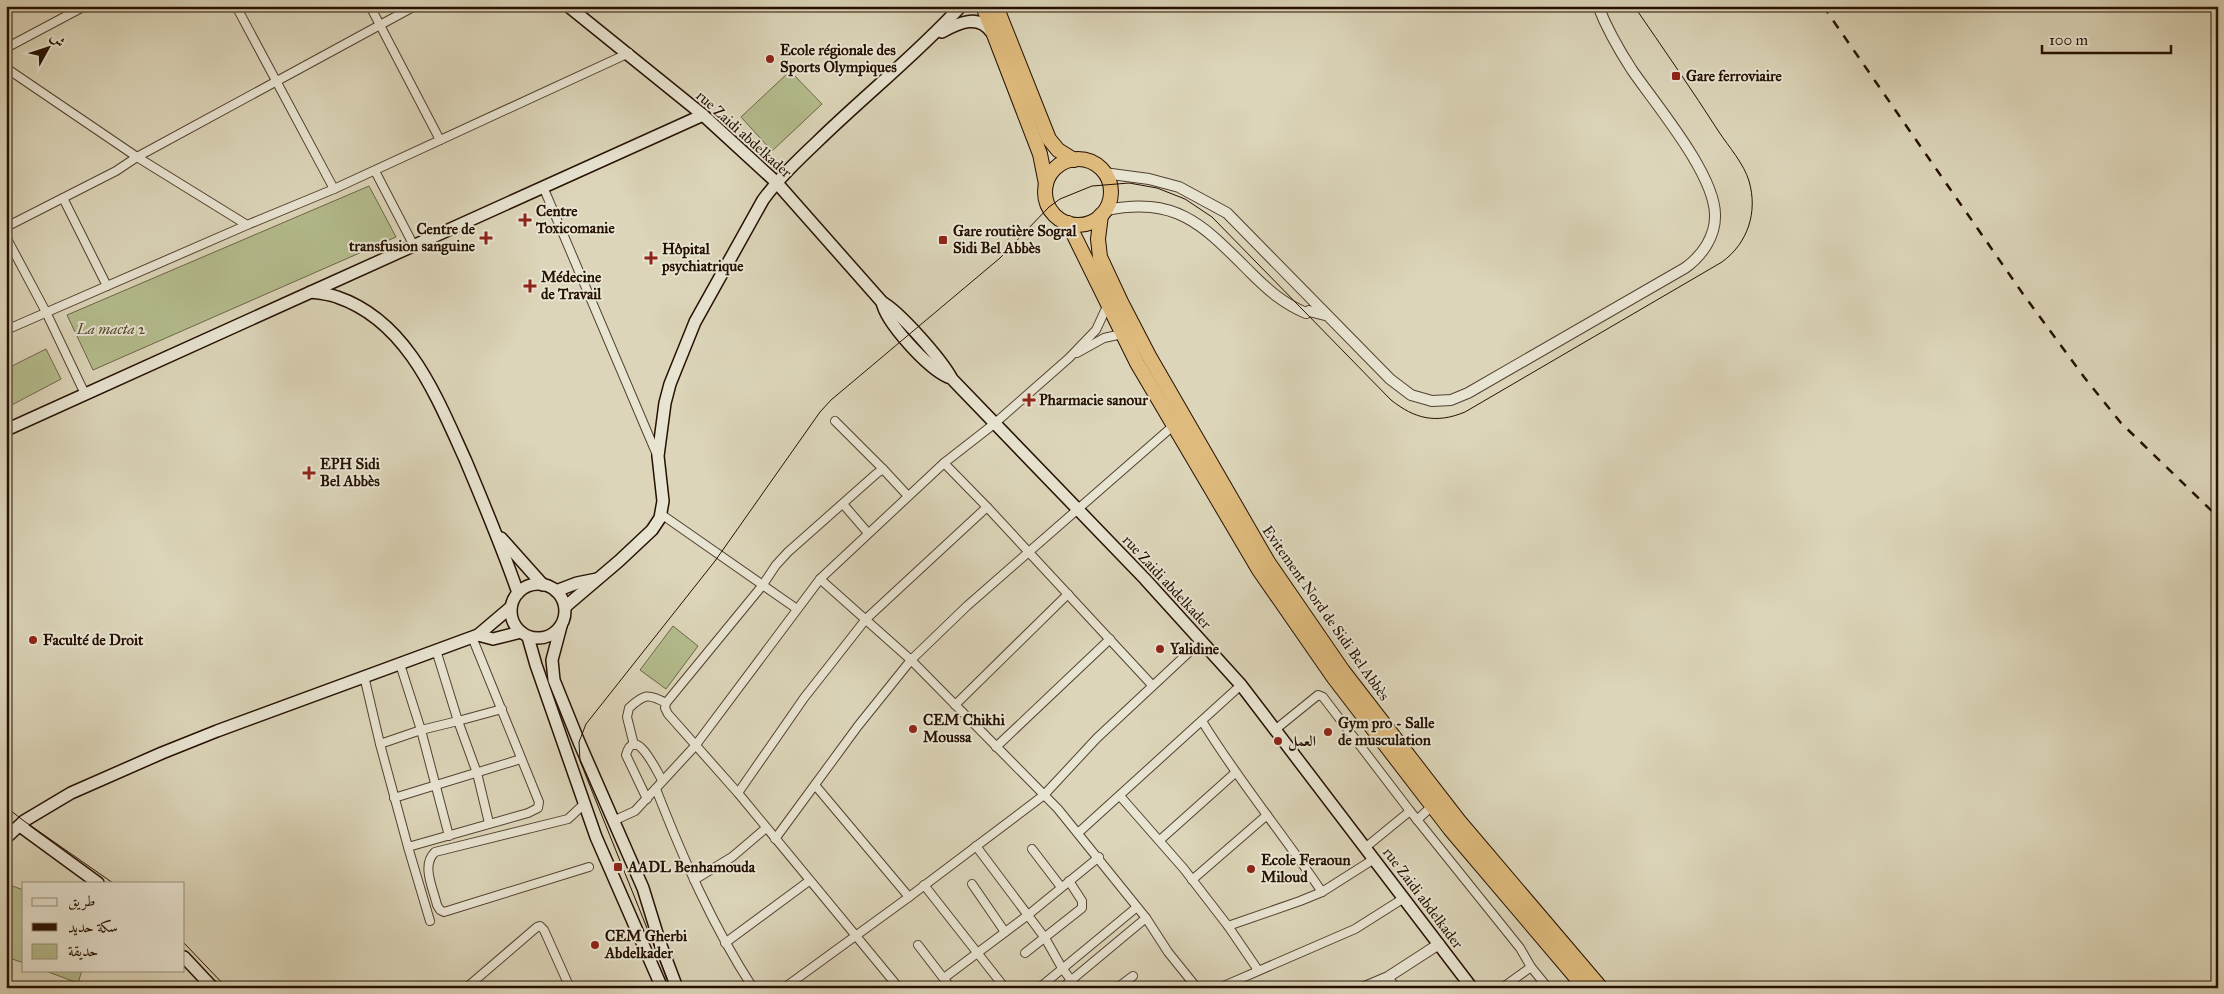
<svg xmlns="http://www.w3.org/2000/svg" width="2224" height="994" font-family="'IM FELL Great Primer',Amiri,serif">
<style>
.park{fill:#b4bc8d;stroke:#6c6647}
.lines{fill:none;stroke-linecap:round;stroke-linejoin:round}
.minor-casing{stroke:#53412f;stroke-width:10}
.tertiary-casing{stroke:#53412f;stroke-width:12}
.secondary-casing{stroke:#251001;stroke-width:14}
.trunk-casing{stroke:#251001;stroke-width:16}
.minor{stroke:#e8e4d2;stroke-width:8}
.tertiary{stroke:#e8e4d2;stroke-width:10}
.secondary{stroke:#e8e4d2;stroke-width:11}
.trunk{stroke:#deba7c;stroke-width:14}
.tram{stroke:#251001;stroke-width:1}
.rail{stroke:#251001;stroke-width:2.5;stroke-dasharray:9 9;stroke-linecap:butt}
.poi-dot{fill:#8f2418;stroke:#e8e4d2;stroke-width:2}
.labels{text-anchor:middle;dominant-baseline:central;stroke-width:4;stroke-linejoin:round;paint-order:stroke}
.poi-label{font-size:15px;font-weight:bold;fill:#251001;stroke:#e8e4d2;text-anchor:start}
.street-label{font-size:15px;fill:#251001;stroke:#e8e4d2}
.park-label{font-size:15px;font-style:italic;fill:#574c32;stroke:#e8e4d2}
</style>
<rect width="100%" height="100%" fill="#dcd5b9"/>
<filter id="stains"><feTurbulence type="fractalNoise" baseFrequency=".004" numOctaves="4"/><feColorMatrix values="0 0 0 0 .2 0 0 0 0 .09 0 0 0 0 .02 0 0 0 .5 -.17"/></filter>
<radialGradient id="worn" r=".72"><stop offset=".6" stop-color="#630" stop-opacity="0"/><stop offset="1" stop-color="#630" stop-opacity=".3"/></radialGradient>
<!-- park -->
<g class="park">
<path d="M790,71l32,33 -50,47 -31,-34z"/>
<path d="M369,186l27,51 -303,133 -26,-55z"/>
<path d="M46,349l15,30 -55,29v-39z"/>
<path d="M673,626l25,20 -32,43 -26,-19z"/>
<path d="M6,884l18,6v73l-18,-6z"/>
<path d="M43,970h39l-4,13z"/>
</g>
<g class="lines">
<!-- minor casing -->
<g class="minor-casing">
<g id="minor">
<path d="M236,6l98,183 295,-136"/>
<path d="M370,6l70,134"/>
<path d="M6,48l79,-42"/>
<path d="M6,68l131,89 -21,14 -110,56"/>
<path d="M137,157l278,-151"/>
<path d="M137,157l110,68 87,-36"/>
<path d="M375,171l39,75"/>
<path d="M544,189l113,266"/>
<path d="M63,198l44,88"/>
<path d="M6,237l40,75 39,82"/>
<path d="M6,330l241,-105"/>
<path d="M1077,353l27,-15 18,-4"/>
<path d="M835,421l48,48"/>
<path d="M944,463l43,44 165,178"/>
<path d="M843,504l25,29"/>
<path d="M661,514l136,95"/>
<path d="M820,579l91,81 147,149 88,109 22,34 29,36"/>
<path d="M436,650l22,71 44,-12"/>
<path d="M400,664l21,66 28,106"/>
<path d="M364,676l16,68 28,103 120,-34 10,-5 1,-6 -67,-165"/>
<path d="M955,705l113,-111"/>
<path d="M1202,721c36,59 81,113 120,171"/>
<path d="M1276,729l42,-34 5,2 87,114 110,137 11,19 -29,21"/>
<path d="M380,744l41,-14 37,-9 19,52 12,50"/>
<path d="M634,745l-7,-28 2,-9c15,-14 19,-15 37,-5"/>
<path d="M996,747l114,-108"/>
<path d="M815,785l94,112"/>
<path d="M656,789c27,69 56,136 97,199"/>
<path d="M738,793l66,-95 62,-79 121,-112"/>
<path d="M1120,796l64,73 44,57 30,44"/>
<path d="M394,798l127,-39"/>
<path d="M647,799l-21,-44c9,-32 31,17 36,25"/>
<path d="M584,804l-16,15 -133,33c-14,13 -2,36 2,53l3,5 4,2 145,-45"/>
<path d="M1417,820l15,-14"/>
<path d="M613,821l22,-10 60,-65 125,-167 124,-116 50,-39 75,-66 27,-28 12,-26"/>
<path d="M1078,833l163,-148"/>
<path d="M775,839l83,-113 53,-66 56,-54 206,-180"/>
<path d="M1160,840l75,-67"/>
<path d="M976,846l69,92 17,30 15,20"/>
<path d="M408,847l22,74"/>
<path d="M1366,847l44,-36"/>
<path d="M1032,849l29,38"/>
<path d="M694,880l38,-23 34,-29"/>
<path d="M1192,880l75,-65"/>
<path d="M972,884l33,48"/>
<path d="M924,885l81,103"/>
<path d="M1228,926l72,-25 22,-9 52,-33"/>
<path d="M725,943l84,-62"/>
<path d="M918,945l33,43"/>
<path d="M1025,953l57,-45v-7l-13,-20"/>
<path d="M1531,967l17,21"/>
<path d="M1388,977l8,11"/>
<path d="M944,978l84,-63 71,-58"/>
<path d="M466,988l71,-61 3,-1 4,4 26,58"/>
<path d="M784,988l125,-91 135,-102 53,-57 105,-98"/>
<path d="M899,988l-161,-195 -70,-79 -3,-6 1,-5 96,-117 14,-21 12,-13 88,-78 7,-5 25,27"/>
<path d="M1039,988l98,-81"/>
<path d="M1062,988l84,-70"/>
<path d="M1117,988l16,-12"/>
<path d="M1219,988l136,-59 49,-31"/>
</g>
</g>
<!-- tertiary casing -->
<g class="tertiary-casing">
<g id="tertiary">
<path d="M1104,173l45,6 30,8 48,26 163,166 21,16 21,6 19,-1 17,-7 217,-125c17,-12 31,-32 30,-54 -1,-41 -59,-109 -83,-144 -13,-20 -25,-41 -34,-64"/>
<path d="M1106,210c72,-14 97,15 145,63 17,17 33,31 55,40l3,-2 16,4"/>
<path d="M1362,988l26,-11 51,-33"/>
</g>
</g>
<!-- secondary casing -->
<g class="secondary-casing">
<g id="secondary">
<path d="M568,6l135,109 73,67 106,120c18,10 60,58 70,77l193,200 96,106 231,303"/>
<path d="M942,32c16,-9 37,-19 50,1"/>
<path d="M311,292l392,-177"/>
<path d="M882,302c4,21 46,66 66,75"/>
<path d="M6,430l305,-138c9,1 18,2 26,5 71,24 100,101 128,162 19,45 37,88 53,134"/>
<path d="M501,538l42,47"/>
<circle cx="538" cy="611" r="27"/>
<path d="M556,591l21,-8 20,-4"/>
<path d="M565,607l54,-46 33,-31 8,-12 3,-17 -5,-45 7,-53 5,-19 25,-62 68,-122c16,-22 35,-40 54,-58 47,-46 99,-87 144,-136"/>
<path d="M561,626l-9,34 2,20 25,62 64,146 17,55 17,45"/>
<path d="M478,635l15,4 28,-7"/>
<path d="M528,637l8,28 60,172 66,151"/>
<path d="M20,826l78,57"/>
<path d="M6,838l18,-17 47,-28 91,-40 55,-22 261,-96 33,-28"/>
<path d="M184,957l29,31"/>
</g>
</g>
<!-- trunk casing -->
<g class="trunk-casing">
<g id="trunk">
<path d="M983,6l57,148 6,30"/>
<path d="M996,6l53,133 9,11 16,10"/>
<circle cx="1078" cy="192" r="33"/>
<path d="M1101,215l-3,24 2,18 21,45 28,54 119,206 75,109 116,150 142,167"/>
<path d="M1068,223l69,140 122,207 75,108 116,151 135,159"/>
</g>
</g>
<!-- minor -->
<use href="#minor" class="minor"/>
<!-- tertiary -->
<use href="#tertiary" class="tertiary"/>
<!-- secondary -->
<use href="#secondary" class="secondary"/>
<!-- trunk -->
<use href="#trunk" class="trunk"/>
<!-- tram -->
<g class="tram">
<path d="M6,807l18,14 89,62"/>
<path d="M184,943l43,45"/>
<path d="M671,988l-91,-227 -1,-19 7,-18 129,-163 105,-149 11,-12 169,-142 49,-51 11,-8 32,-13 37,-3 28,5 28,11 27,18 179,183c24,19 45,24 74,12l257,-150c26,-19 36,-50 27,-81 -5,-17 -20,-34 -30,-49 -27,-42 -56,-84 -85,-126"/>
</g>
<!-- rail -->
<path class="rail" d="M1823,6l200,288 61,83 37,46 97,94"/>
</g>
<!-- markers -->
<g class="poi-dot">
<circle cx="770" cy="59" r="5"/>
<rect x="1671" y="71" width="10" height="10" rx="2.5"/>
<path d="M522.5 212.5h5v5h5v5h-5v5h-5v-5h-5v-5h5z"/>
<path d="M483.5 230.5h5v5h5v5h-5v5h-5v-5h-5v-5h5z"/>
<rect x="938" y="235" width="10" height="10" rx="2.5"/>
<path d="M648.5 250.5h5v5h5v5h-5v5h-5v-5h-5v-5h5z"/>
<path d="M527.5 278.5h5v5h5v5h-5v5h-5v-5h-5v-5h5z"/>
<path d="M1026.5 392.5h5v5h5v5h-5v5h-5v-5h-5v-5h5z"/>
<path d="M306.5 465.5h5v5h5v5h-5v5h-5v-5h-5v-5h5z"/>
<circle cx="33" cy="640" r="5"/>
<circle cx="1160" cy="649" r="5"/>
<circle cx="913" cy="729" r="5"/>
<circle cx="1328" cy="732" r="5"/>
<circle cx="1278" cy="741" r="5"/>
<rect x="613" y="862" width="10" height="10" rx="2.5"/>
<circle cx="1251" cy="869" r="5"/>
<circle cx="595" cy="945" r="5"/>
</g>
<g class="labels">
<!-- poi labels -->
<g class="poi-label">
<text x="780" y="50">Ecole régionale des<tspan x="780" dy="17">Sports Olympiques</tspan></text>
<text x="1686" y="76">Gare ferroviaire</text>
<text x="536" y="211">Centre<tspan x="536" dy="17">Toxicomanie</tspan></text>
<text x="475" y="229" text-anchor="end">Centre de<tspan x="475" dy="17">transfusion sanguine</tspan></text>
<text x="953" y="231">Gare routière Sogral<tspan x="953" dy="17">Sidi Bel Abbès</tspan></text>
<text x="662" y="249">Hôpital<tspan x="662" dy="17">psychiatrique</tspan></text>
<text x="541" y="277">Médecine<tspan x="541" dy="17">de Travail</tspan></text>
<text x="1039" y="400">Pharmacie sanour</text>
<text x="320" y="464">EPH Sidi<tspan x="320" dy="17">Bel Abbès</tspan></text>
<text x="43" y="640">Faculté de Droit</text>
<text x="1170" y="649">Yalidine</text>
<text x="923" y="720">CEM Chikhi<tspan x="923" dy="17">Moussa</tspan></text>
<text x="1338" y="723">Gym pro - Salle<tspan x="1338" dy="17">de musculation</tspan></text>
<text x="1288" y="741">العمل</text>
<text x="1261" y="860">Ecole Feraoun<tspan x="1261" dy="17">Miloud</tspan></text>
<text x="628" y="867">AADL Benhamouda</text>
<text x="605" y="936">CEM Gherbi<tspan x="605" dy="17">Abdelkader</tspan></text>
</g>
<!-- street labels -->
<g class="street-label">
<text transform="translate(744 134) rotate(42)">rue Zaidi abdelkader</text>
<text transform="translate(1167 582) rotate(47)">rue Zaidi abdelkader</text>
<text transform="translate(1326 613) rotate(55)">Evitement Nord de Sidi Bel Abbès</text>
<text transform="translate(1423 898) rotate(53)">rue Zaidi abdelkader</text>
</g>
<!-- park labels -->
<g class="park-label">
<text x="111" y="329">La macta 2</text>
</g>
</g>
<!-- margin -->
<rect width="2224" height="994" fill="none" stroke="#dcd5b9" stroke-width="25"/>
<rect x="8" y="8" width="2209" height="979" fill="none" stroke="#251001" stroke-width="2.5"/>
<rect x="12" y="12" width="2199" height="969" fill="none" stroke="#251001"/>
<!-- legend -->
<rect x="22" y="882" width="162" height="90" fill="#e8e4d2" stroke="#9a8f7e"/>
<rect x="32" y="898" width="25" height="8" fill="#e8e4d2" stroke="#9a8f7e"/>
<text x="68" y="906" font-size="15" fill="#251001">طريق</text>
<rect x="32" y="923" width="25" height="8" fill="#251001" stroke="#9a8f7e"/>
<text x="68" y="932" font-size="15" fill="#251001">سكة حديد</text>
<rect x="32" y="944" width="25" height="15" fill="#b4bc8d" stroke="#9a8f7e"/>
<text x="68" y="956" font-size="15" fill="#251001">حديقة</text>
<!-- north arrow -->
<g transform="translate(48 48) rotate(50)" stroke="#e8e4d2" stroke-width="4" paint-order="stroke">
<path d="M0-4L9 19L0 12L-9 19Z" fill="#251001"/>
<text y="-8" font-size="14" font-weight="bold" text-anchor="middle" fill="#251001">ش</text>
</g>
<!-- scale -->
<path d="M2042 45v8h129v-8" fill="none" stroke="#251001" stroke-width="2.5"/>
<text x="2049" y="45" font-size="15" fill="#251001" stroke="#e8e4d2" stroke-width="4" paint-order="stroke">100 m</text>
<rect width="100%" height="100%" filter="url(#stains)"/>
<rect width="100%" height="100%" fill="url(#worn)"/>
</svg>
